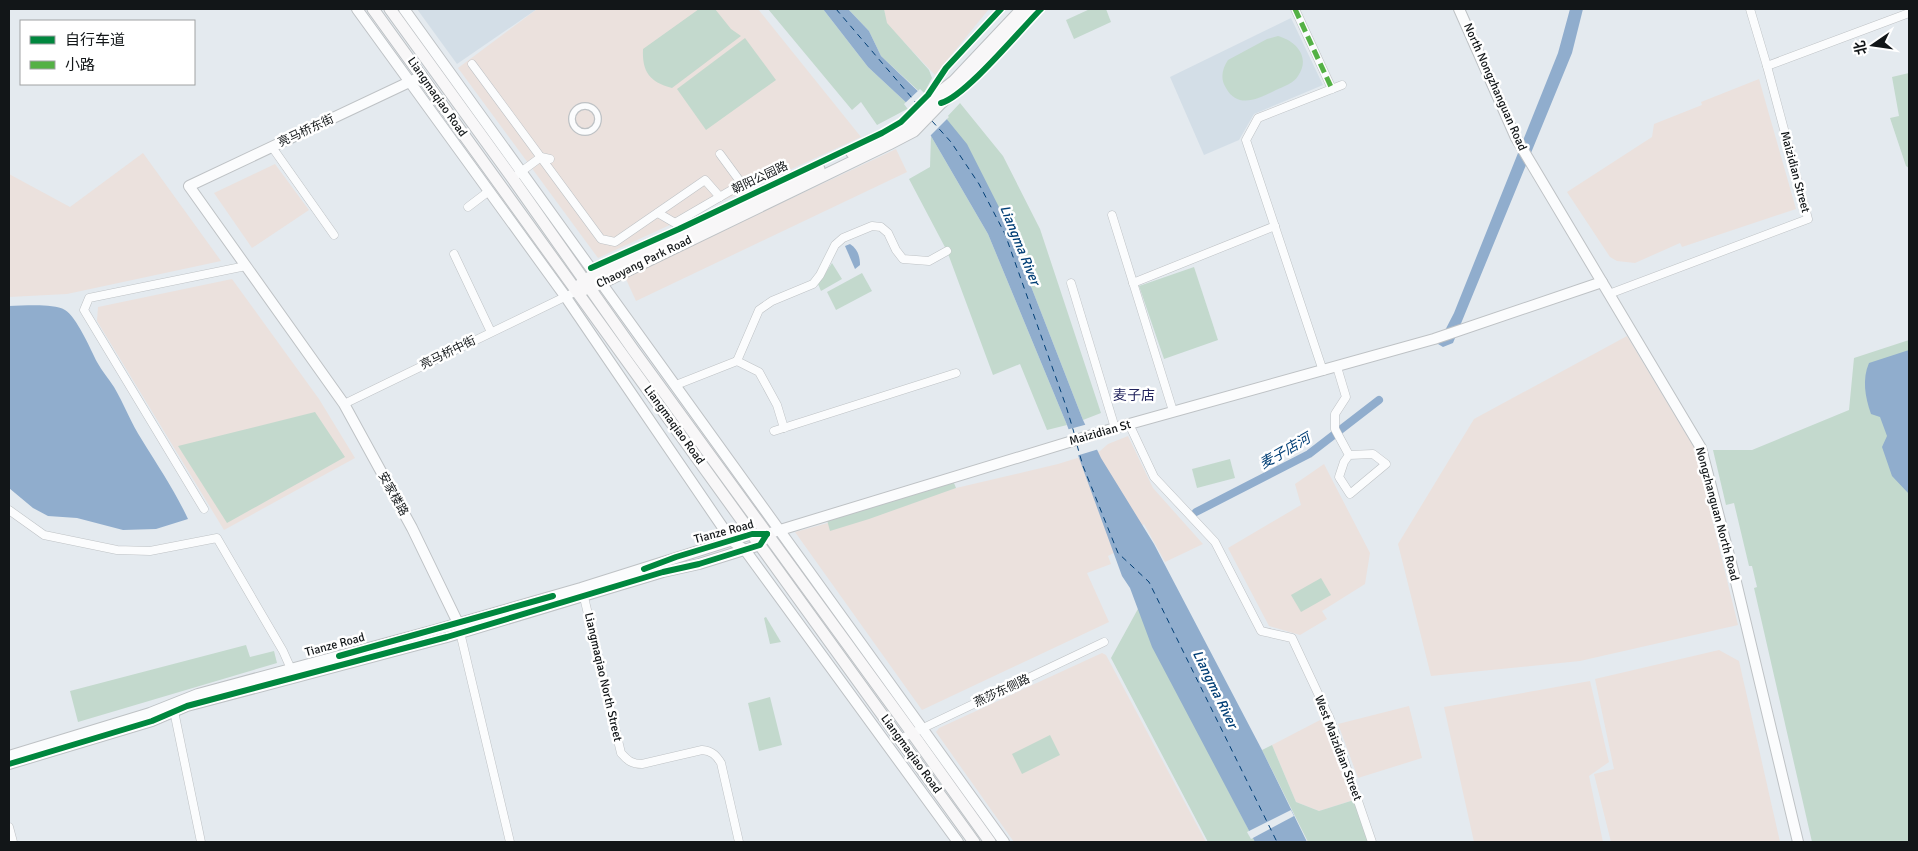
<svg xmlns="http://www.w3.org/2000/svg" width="1918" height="851" font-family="Signika,'Noto Sans SC',sans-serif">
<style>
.commercial{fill:#ebe1dd}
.built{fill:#d3dee7}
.green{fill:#c3d9cd}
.water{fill:#90adcd}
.pier{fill:#e4eaef}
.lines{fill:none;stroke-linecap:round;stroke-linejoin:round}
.canal{stroke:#90adcd;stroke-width:8}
.ferry{stroke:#023f76;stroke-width:1;stroke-dasharray:6 5;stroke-linecap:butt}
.pedestrian-casing{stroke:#bec2c5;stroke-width:8}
.minor-casing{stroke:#bec2c5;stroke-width:9}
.tertiary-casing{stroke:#bec2c5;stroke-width:12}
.secondary-casing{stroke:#bec2c5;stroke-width:13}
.pedestrian{stroke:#fbfcfd;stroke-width:5.5}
.minor{stroke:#fbfcfd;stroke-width:8}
.tertiary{stroke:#fbfcfd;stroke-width:10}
.secondary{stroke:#f8f7f8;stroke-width:11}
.quiet{stroke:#54b145;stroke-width:5;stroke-dasharray:10 5;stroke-linecap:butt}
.cycleway-casing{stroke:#fff;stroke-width:9}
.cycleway{stroke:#00873e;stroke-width:6}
.labels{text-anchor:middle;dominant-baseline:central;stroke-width:5;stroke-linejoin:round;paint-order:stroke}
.street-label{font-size:12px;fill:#121618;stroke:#fff}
.water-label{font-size:14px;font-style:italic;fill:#023f76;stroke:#fff}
.neighbourhood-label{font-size:14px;fill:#22245d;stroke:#fff}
</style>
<rect width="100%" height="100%" fill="#e4eaef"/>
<!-- commercial -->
<g class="commercial">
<path d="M537,9h221l103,128 -263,121 -140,-190z"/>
<path d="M884,9h105l-54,66 -49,-52z"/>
<path d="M1759,79l37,130 -114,38 -2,-4 -45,20 -18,-2 -7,-4 -43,-65 85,-55 2,-13 48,-19 -1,-3z"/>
<path d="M896,149l11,23 -271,129 -11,-24z"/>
<path d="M143,153l78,108 -154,33 -58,3v-123l61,33z"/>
<path d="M275,164l34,46 -57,38 -38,-55z"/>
<path d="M232,279l87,120 36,59 -131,72 -127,-209 1,-14z"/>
<path d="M1627,336l68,113 43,176 -158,36 -149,15 -33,-132 76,-125z"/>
<path d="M1128,436l25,52 50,56 -38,18 -21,-38 -7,7 1,9 -30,16 3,8 -24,9 22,49 -187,88 -127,-178 161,-44 102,-24 42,-13 8,-7z"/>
<path d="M1324,464l46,89 -5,31 -43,27 5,8 -27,16 -31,-9 -41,-78 73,-43 -6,-21z"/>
<path d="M1719,650l20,11 41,181h-169l-17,-68 20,-5 -19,-90z"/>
<path d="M1102,653l4,2 100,187h-192l-78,-110 3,-4z"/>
<path d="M1590,681l19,81 -20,14 14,66h-129l-30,-135z"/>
<path d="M1409,706l13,52 -64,20 -20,-54z"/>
<path d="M1322,719l32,81 -35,11 -23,-9 -24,-57z"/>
</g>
<!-- built -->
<g class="built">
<path d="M417,9h120l-80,55z"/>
<path d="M1291,18l32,67 -69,29 -15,26 -35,15 -34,-78z"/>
</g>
<!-- green -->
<g class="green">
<path d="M699,9h16l16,20 10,7 -69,52c-23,-6 -30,-17 -29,-39z"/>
<path d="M768,9h55l45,58 43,40 -34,18 -16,-23 -9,8z"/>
<path d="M848,9h36l3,14 42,47 3,8 -9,17 -42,-39 -12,-25z"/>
<path d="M1090,9h16l5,13 -37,17 -8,-19z"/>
<path d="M1278,36c18,5 33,21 20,40 -4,7 -15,11 -22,14 -16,8 -38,20 -50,-2 -6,-9 -4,-19 2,-28l39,-21z"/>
<path d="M745,38l31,42 -70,50 -29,-41z"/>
<path d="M1909,73v95l-3,-2 -16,-48 9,-2 -7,-39z"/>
<path d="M960,103l43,53 37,73 61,184 -18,7 -79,-203 -58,-99z"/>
<path d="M931,136l57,98 79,191 -20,5 -27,-66 -27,11 -46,-124 -38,-72 21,-12z"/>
<path d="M832,263l10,16 -21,12 -3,-7z"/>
<path d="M1194,267l24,73 -54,19 -25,-73z"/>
<path d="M862,273l10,18 -36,19 -9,-18z"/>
<path d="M1909,340v502h-97l-58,-254 3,-1 -5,-21h-3l-15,-63 -8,2 -13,-55h39l97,-40 5,-52z"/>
<path d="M315,412l30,45 -118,66 -49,-77z"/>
<path d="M1230,459l5,19 -38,10 -5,-19z"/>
<path d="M952,478l4,10 -87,31 -39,12 -3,-11z"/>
<path d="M1321,578l10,17 -30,17 -10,-17z"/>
<path d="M1139,607l29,67 87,168h-47l-97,-184z"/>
<path d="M766,617l15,25 -11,2 -6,-26z"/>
<path d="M246,645l4,12 24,-6 3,12 -199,59 -8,-31z"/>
<path d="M770,697l12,48 -23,6 -11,-48z"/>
<path d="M1050,735l10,20 -38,19 -10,-20z"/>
<path d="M1272,745l24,57 23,9 35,-11 14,42h-60l-46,-92z"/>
</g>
<!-- water -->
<g class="water">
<path d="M823,9h25l21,22 12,25 64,61 22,27 37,73 79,203 18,38 53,86 108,206 45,92h-52l-103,-195 -22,-59 -8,-12 -55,-151 -79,-191 -57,-98 -20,-29 -43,-40z"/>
<path d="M1570,9h13l-11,44 -119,290 -10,4 -5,-3 16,-31 104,-260z"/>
<path d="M850,244c8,5 10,13 10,21l-5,4 -10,-23z"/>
<path d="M9,306c15,0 43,-3 56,4 11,6 26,40 32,52 5,9 11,16 17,25 10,17 17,36 28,53 16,26 33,51 46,79l-32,10 -33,1 -46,-12 -29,-2 -15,-8 -24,-20z"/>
<path d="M1909,350v144l-17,-18 -10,-29 5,-11 -7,-19 -9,-3c-6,-17 -9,-35 -2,-51z"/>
</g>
<!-- pier -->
<g class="pier">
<path d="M920,89l29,28 -20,20 -25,-33z"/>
<path d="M1088,424l11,25 -23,7 -10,-26z"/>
<path d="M1291,810l3,6 -43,23 -4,-7z"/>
</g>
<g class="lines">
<!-- canal -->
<path class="canal" d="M1196,512l113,-58 70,-54"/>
<!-- ferry -->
<g class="ferry">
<path d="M836,9l82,96"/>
<path d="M932,121l19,21 28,42 26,50 61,172 9,30"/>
<path d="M1077,445l6,21 35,87 31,29 128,260"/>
</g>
<!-- pedestrian casing -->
<g class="pedestrian-casing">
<circle id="pedestrian" cx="585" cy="119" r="13"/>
</g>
<!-- minor casing -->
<g class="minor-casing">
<g id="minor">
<path d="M1295,9l37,80"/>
<path d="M472,64l129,175 14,3 90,-62 15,17"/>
<path d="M1767,66l142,-53"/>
<path d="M272,147l62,88"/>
<path d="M518,174l23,-17 9,2"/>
<path d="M468,207l21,-16"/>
<path d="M658,213l17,10 67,-39 -22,-30"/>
<path d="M1112,215l61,196"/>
<path d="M454,254l37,78"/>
<path d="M1071,283l44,145"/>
<path d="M1133,283l142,-57"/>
<path d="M1609,294l199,-75 -41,-153 -17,-57"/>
<path d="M737,361l22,-51 13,-9 41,-17 7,-9 15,-30 8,-7 29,-12 9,1 7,6 8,17 7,9 26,2 18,-10"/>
<path d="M1337,367l9,30 -11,17v15l14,26 -5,7 -5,15 11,17 36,-30 -13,-10 -24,1"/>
<path d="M1323,371l-77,-231 12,-22 84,-33"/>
<path d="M676,385l61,-24 22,11 18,33 7,23"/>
<path d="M344,404l233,-113"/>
<path d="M1129,424l25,53 61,65 46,89 31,7 38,81 42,123"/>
<path d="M774,431l182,-58"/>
<path d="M204,509l-120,-199 5,-12 157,-32"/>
<path d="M9,510l35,25 73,15 33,1 67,-13 66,113 8,18"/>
<path d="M583,593l38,160c7,8 11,11 21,11l60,-14c10,1 14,5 19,13l18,79"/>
<path d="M459,628l51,214"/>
<path d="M174,711l27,131"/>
<path d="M900,739l204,-97"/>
<path d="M9,827l4,15"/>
</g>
</g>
<!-- tertiary casing -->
<g class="tertiary-casing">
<g id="tertiary">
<path d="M357,9l208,287 167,245 13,9 213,292"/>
<path d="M404,9l600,833"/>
<path d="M1459,9l57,129 185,310 35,134 62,260"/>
<path d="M422,76l-233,110 155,218 68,124 46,95"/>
<path d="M9,756l141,-43 48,-19 237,-64 146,-42 171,-54h15l348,-106 319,-89 168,-57"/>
<path d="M9,764l143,-43 35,-15 260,-69 216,-65 36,-8 61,-19 4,-6"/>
</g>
</g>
<!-- secondary casing -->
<g class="secondary-casing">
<g id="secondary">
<path d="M373,9l601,833"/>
<path d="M390,9l123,170 121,172 278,382 78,109"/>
<path d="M852,153l55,-28 34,-34 13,-10 68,-72"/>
<path d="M580,285l4,-5 235,-111"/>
<path d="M583,290l19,-7 287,-139 25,-13 27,-28 19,-16 72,-78"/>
</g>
</g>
<!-- pedestrian -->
<use href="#pedestrian" class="pedestrian"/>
<!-- minor -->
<use href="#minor" class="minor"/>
<!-- tertiary -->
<use href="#tertiary" class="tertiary"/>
<!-- secondary -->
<use href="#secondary" class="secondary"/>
<!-- quiet -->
<path class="quiet" d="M1295,9l37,80"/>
<!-- cycleway casing -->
<g class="cycleway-casing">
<g id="cycleway">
<path d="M941,103c24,-6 80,-74 100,-94"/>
<path d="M591,268l88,-39 203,-96 19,-11 27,-27 18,-27 55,-59"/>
<path d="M644,569l32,-12 76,-23h15"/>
<path d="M339,656l214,-60"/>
<path d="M9,764l143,-43 35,-15 260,-69 216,-65 36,-8 61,-19 7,-11"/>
</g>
</g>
<!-- cycleway -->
<use href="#cycleway" class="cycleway"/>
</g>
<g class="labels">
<!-- street labels -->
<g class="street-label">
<text transform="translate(1495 87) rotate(66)">North Nongzhanguan Road</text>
<text transform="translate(437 97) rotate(55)">Liangmaqiao Road</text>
<text transform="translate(306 131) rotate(-25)">亮马桥东街</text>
<text transform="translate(1795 172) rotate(75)">Maizidian Street</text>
<text transform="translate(760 178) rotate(-25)">朝阳公园路</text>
<text transform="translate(644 262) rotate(-26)">Chaoyang Park Road</text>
<text transform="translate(448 353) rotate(-26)">亮马桥中街</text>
<text transform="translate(674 425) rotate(54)">Liangmaqiao Road</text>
<text transform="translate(1100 433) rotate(-16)">Maizidian St</text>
<text transform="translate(393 494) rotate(61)">安家楼路</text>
<text transform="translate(1717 514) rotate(75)">Nongzhanguan North Road</text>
<text transform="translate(724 532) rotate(-15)">Tianze Road</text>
<text transform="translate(335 645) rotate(-15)">Tianze Road</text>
<text transform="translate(603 677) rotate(77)">Liangmaqiao North Street</text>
<text transform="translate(1002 691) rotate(-25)">燕莎东侧路</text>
<text transform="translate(1338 748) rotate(69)">West Maizidian Street</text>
<text transform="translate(911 754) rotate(54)">Liangmaqiao Road</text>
</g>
<!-- water labels -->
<g class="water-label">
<text transform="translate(1020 245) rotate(68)">Liangma River</text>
<text transform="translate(1285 451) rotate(-30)">麦子店河</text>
<text transform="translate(1215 689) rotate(64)">Liangma River</text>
</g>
<!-- neighbourhood labels -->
<g class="neighbourhood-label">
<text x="1134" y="395">麦子店</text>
</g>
</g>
<!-- border -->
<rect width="1918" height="851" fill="none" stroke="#121618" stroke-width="20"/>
<!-- legend -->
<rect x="20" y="20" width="175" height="65" fill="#ffffff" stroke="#a0a2a3"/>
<rect x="30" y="36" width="25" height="8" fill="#00873e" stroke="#a0a2a3"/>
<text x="65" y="45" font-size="15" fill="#121618">自行车道</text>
<rect x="30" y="61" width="25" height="8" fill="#54b145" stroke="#a0a2a3"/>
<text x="65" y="70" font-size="15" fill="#121618">小路</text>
<!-- north arrow -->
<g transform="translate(1873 45) rotate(257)" stroke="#ffffff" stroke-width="4" paint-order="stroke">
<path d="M0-4L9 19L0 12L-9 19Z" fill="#121618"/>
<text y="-8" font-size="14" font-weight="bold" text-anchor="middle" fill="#121618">北</text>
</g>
</svg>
